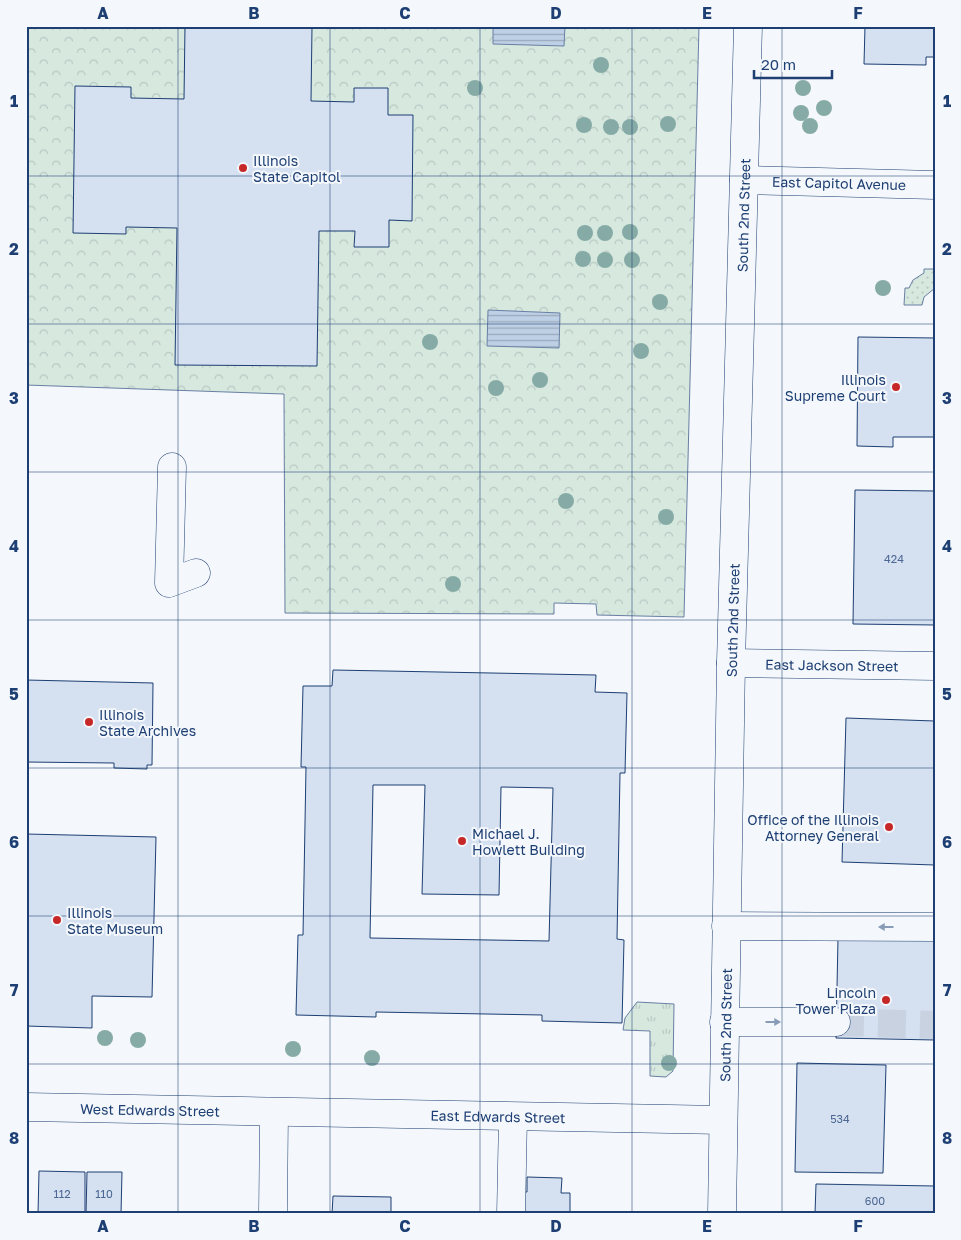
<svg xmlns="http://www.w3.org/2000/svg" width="961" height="1240" font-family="'Golos Text',sans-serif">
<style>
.grass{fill:url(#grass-tufts);stroke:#687fa3}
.park{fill:url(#park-crowns);stroke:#687fa3}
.garden{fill:url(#garden-dots);stroke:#687fa3}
.water{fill:url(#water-rules);stroke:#687fa3}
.building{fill:#d5e0f0;stroke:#1d3f73;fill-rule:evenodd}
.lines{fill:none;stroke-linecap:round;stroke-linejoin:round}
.minor-tunnel{stroke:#c9d2e0;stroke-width:28;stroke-dasharray:28 14;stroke-linecap:butt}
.minor-casing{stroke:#1d3f73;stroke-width:29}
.major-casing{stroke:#1d3f73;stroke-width:29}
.minor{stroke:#f4f7fb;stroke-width:28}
.major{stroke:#f4f7fb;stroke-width:28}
.tree{fill:#86aba6}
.oneway{fill:#889bb7}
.grid{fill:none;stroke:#1d3f73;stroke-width:1;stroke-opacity:0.55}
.poi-dot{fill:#c62828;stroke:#f4f7fb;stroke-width:2}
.labels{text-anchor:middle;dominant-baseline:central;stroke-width:4;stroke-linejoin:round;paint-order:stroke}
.number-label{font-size:11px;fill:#4b6792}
.poi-label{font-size:14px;fill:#1d3f73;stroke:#f4f7fb;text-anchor:start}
.street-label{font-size:14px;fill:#1d3f73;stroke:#f4f7fb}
.neatline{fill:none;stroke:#1d3f73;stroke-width:2}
.grid-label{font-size:16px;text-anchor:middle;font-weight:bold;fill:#1d3f73}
</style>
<defs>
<pattern id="grass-tufts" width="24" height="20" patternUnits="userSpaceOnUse" patternTransform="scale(1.25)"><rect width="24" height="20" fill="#d7e8df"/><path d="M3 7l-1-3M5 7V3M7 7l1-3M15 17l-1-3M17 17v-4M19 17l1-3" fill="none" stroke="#b8c8c3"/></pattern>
<pattern id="park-crowns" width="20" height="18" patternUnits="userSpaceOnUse" patternTransform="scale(1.25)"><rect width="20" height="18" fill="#d7e8df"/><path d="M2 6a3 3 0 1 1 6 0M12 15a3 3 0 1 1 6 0" fill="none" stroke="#b8c8c3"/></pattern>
<pattern id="garden-dots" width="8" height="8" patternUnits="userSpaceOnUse" patternTransform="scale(1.25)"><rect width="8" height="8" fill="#d7e8df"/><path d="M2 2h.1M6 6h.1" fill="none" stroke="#b8c8c3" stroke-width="1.8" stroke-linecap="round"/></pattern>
<pattern id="water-rules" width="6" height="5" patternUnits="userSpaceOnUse" patternTransform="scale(1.25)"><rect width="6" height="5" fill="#bed0e5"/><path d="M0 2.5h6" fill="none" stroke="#9aaabe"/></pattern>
</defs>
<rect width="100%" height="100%" fill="#f4f7fb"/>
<!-- grass -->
<path class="grass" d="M637,1002l37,2 -1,67 -7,6 -16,-1v-45l-27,-1 2,-12z"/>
<!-- park -->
<path class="park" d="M26,26h673l-15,591 -87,-2 -1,-11 -42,-1v11l-269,-1 -1,-219 -258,-9z"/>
<!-- garden -->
<path class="garden" d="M924,269h11v19l-11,9 -2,8h-18l1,-17h4l4,-8 11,-7z"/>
<!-- water -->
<g class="water">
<path d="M493,26h72l-1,20 -71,-2z"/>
<path d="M488,310l72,3 -1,35 -72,-2z"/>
</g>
<!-- building -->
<g class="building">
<path d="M185,26h139l-12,1 -1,74 43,1v-14h34v27h25l-1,106 -23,-1v27h-35l1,-16h-36l-2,135 -142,-1 2,-137 -51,-1v7l-53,-1 2,-147 56,1v11l53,1z"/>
<path d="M865,26h70v31h-9v8l-62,-1z"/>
<path d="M858,337l77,1v99h-42v10l-36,-1z"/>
<path d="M855,490l80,1v134l-82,-1z"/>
<path d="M333,670l263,5 -1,17 32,1 -2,80h-5l-3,166 7,1 -2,83 -80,-2v-6l-166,-3v5l-80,-2 2,-80h5l3,-168h-5l2,-81h29zM373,785h52l-3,109 77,1 2,-108 52,1 -4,153 -179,-3z"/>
<path d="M26,680l127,3 -1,82h-5v4l-33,-1v-5l-88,-1z"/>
<path d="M846,718l89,3v144l-93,-3z"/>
<path d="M26,834l130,3 -4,160 -60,-1v32l-66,-2z"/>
<path d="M838,938l97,2v100l-99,-2z"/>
<path d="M797,1063l89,2 -3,108 -88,-1z"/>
<path d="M39,1171l46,1v42h-47z"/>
<path d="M87,1172h35l-1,42h-35z"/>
<path d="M527,1177l35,1 -1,15h9v21h-47v-22h4z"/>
<path d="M816,1184l119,2v28h-120z"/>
<path d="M333,1196l58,1v17h-59z"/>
</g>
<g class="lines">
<!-- minor-tunnel -->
<path class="minor-tunnel" d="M836,1022l99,3"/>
<!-- minor casing -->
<g class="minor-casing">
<g id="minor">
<path id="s1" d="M744,180l191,5"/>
<path d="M172,467l-3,116 27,-10"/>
<path id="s2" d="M731,663l204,3"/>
<path d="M726,926l209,1"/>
<path d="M724,1022h112"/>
<path id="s3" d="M26,1107l697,13"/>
<path d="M273,1214l1,-101"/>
<path d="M511,1214l2,-97"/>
</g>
</g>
<!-- major casing -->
<g class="major-casing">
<g id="major">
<path id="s4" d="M722,1214l9,-551 17,-637"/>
</g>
</g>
<!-- minor -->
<use href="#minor" class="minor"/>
<!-- major -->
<use href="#major" class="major"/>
</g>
<!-- trees -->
<g class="tree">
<circle cx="601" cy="65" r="8"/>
<circle cx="475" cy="88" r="8"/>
<circle cx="803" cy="88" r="8"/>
<circle cx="824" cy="108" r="8"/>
<circle cx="801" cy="113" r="8"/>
<circle cx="668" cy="124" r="8"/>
<circle cx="584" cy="125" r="8"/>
<circle cx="810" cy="126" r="8"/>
<circle cx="611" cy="127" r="8"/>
<circle cx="630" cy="127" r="8"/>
<circle cx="630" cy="232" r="8"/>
<circle cx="585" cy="233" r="8"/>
<circle cx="605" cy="233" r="8"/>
<circle cx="583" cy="259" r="8"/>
<circle cx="605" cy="260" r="8"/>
<circle cx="632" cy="260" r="8"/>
<circle cx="883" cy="288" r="8"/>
<circle cx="660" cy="302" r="8"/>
<circle cx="430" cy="342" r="8"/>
<circle cx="641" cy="351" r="8"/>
<circle cx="540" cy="380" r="8"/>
<circle cx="496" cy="388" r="8"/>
<circle cx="566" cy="501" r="8"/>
<circle cx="666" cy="517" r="8"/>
<circle cx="453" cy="584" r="8"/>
<circle cx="105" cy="1038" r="8"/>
<circle cx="138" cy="1040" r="8"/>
<circle cx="293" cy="1049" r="8"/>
<circle cx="372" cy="1058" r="8"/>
<circle cx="669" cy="1063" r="8"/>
</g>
<!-- one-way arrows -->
<defs><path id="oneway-solid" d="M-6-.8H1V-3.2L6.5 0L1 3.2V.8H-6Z" transform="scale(1.25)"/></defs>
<g class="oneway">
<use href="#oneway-solid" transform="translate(886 927) rotate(-180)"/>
<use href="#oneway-solid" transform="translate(773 1022)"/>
</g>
<!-- grid -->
<path class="grid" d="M178,26v1188M330,26v1188M480,26v1188M632,26v1188M782,26v1188M26,176h909M26,324h909M26,472h909M26,620h909M26,768h909M26,916h909M26,1064h909"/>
<!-- markers -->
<g class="poi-dot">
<circle cx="243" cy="168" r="5"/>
<circle cx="896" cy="387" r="5"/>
<circle cx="89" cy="722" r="5"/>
<circle cx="889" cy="827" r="5"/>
<circle cx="462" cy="841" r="5"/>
<circle cx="57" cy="920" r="5"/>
<circle cx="886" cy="1000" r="5"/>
</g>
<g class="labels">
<!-- number labels -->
<g class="number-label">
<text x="894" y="558">424</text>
<text x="840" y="1118">534</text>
<text x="62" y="1193">112</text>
<text x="104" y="1193">110</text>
<text x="875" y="1200">600</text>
</g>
<!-- poi labels -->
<g class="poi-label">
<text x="253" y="160">Illinois<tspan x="253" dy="16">State Capitol</tspan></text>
<text x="886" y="379" text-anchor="end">Illinois<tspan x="886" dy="16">Supreme Court</tspan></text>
<text x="99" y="714">Illinois<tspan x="99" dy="16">State Archives</tspan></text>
<text x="879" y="819" text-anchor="end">Office of the Illinois<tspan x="879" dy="16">Attorney General</tspan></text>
<text x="472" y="833">Michael J.<tspan x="472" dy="16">Howlett Building</tspan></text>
<text x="67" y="912">Illinois<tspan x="67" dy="16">State Museum</tspan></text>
<text x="876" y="992" text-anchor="end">Lincoln<tspan x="876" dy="16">Tower Plaza</tspan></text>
</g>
<!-- street labels -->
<g class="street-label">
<text stroke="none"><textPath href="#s1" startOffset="95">East Capitol Avenue</textPath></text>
<text stroke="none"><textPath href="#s4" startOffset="999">South 2nd Street</textPath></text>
<text stroke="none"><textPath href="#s4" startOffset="594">South 2nd Street</textPath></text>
<text stroke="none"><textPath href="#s2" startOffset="101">East Jackson Street</textPath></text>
<text stroke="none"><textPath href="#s4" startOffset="189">South 2nd Street</textPath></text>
<text stroke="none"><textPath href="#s3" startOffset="124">West Edwards Street</textPath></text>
<text stroke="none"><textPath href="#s3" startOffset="472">East Edwards Street</textPath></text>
</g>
</g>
<!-- border -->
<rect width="961" height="1240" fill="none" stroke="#f4f7fb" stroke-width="55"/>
<!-- scale -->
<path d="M754 70v8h78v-8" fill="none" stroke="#1d3f73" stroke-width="2.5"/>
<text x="761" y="70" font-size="15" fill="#1d3f73" stroke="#f4f7fb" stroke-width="4" paint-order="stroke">20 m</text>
<rect x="28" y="28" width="906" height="1184" class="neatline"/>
<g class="grid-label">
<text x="103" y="19">A</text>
<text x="254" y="19">B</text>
<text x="405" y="19">C</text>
<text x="556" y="19">D</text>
<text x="707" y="19">E</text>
<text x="858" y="19">F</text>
<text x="14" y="107">1</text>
<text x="947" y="107">1</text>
<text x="14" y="255">2</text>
<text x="947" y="255">2</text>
<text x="14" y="404">3</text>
<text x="947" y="404">3</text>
<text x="14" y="552">4</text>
<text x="947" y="552">4</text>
<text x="14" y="700">5</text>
<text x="947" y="700">5</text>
<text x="14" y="848">6</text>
<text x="947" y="848">6</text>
<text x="14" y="996">7</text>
<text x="947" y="996">7</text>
<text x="14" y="1144">8</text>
<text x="947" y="1144">8</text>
<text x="103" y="1232">A</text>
<text x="254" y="1232">B</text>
<text x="405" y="1232">C</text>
<text x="556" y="1232">D</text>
<text x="707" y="1232">E</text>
<text x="858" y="1232">F</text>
</g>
</svg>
